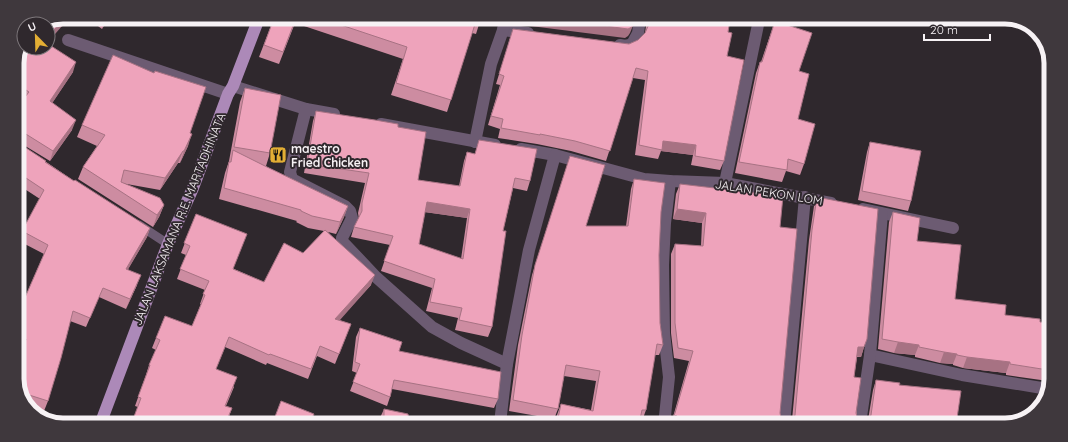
<svg xmlns="http://www.w3.org/2000/svg" width="1068" height="442" font-family="Quicksand,sans-serif">
<style>
.lines{fill:none;stroke-linecap:round;stroke-linejoin:round}
.lane{stroke:#6c5b72;stroke-width:9}
.street{stroke:#6c5b72;stroke-width:12}
.primary{stroke:#ac89b8;stroke-width:12}
.wall{fill:#cd8ca1;fill-rule:evenodd}
.shaded-wall{fill:#a77283}
.building{fill:#eea3bb;stroke:#a77283;fill-rule:evenodd}
.labels{text-anchor:middle;dominant-baseline:central;stroke-width:4;stroke-linejoin:round;paint-order:stroke}
.poi-label{font-size:12px;font-weight:bold;fill:#f7f2f5;stroke:#2f282d;text-anchor:start}
.street-label{font-size:12px;fill:#f7f2f5;stroke:#2f282d}
.rim{fill:none;stroke:#f7f2f5;stroke-width:5}
</style>
<rect width="100%" height="100%" fill="#2f282d"/>
<g class="lines">
<!-- lane -->
<path class="lane" d="M139,225l29,19"/>
<!-- street -->
<g class="street">
<path d="M503,30l25,3"/>
<path d="M68,40l160,54"/>
<path d="M620,45l6,1 6,-2 6,-11 2,-14"/>
<path d="M233,86l73,23 28,5"/>
<path d="M306,109l-16,63 2,7 53,27 5,5 2,7 -10,20v3l34,36 56,50 29,16 46,21"/>
<path d="M381,124l114,21"/>
<path d="M475,142l16,-78 12,-34 2,-11"/>
<path d="M521,149l34,6 89,24 26,2 55,2 106,20"/>
<path d="M725,183l34,-163"/>
<path d="M863,209l90,19"/>
<path d="M882,214l-12,141 92,20 86,14"/>
<path d="M500,423l7,-59 22,-114 26,-95"/>
<path d="M663,424l2,-8 4,-39 -5,-44 -1,-68 2,-42 5,-42"/>
<path d="M784,424l21,-227"/>
<path d="M860,424l10,-69"/>
</g>
<!-- primary -->
<path class="primary" d="M101,422l67,-178 25,-56 35,-94 5,-8 26,-68"/>
</g>
<!-- wall -->
<g class="wall">
<path d="M86,17h23l-7,12z"/>
<path d="M274,18h207l-5,16 -4,-1 -25,79 -56,-17 12,-36 -108,-36 -16,41 -20,-7z"/>
<path d="M647,19h83l-2,13 -4,129 -4,9 -29,-5 2,-10 -32,-4 -3,8 -23,-4 10,-75 -12,-2 -27,83 -35,-10 -34,-7 -39,-6 2,-9 -12,-4 12,-40 -4,-1 17,-55 116,15 9,-4 7,-7z"/>
<path d="M775,21l24,50 -1,48 6,45 -4,11 -14,-4 -4,11 -47,-9 21,-100 4,-11h1z"/>
<path d="M17,61l56,11 -21,31 20,27 -22,31 -33,-20v-34l6,-7 -6,-4z"/>
<path d="M245,88l25,65 -4,13 1,1 81,39 -4,11 -8,17 -8,-2 43,53 -32,35 12,4 -16,40 -18,-8 -9,23 -41,-16 -1,2 -41,-18 -9,22 18,18 -8,19 6,2 -5,14h-95l6,-15 -3,-1 11,-31 3,-10 7,-15 -4,-2 4,-10 36,-12 9,-22h-1l5,-14 -28,-11 9,-24 -5,-2 15,-39 38,55 30,13 39,-29 21,-22 -16,-3 -12,-6 1,-1 -78,-22 6,-26 4,-12 11,-59z"/>
<path d="M316,111l82,16 20,53 41,6 5,-25 3,-9 8,2 4,-14 51,41 -3,10 -14,-3 -10,43 -11,96 -4,10 -33,-7 3,-12 -32,-7 6,-23 -51,-17 9,-26 -39,-8 3,-10 5,-8 -1,-6 7,-30 -61,-10 9,-52zM425,212l42,6 -6,41 -42,-15z"/>
<path d="M82,125l108,8 -2,13 -8,17h-2l-18,27 -39,-7 43,22 -5,12 -6,10 -75,-48 5,-12 14,-21 -20,-9z"/>
<path d="M17,142l57,39 76,47 -3,9 -19,32 9,16 -11,24 -27,-12 -13,30 -16,-6 -22,80 -4,10 -18,-7 -9,-22v-16l6,-17 -6,-2v-39l3,1 24,-55 -25,-13 3,-10 18,-32 -23,-15z"/>
<path d="M870,142l41,59 -3,10 -50,-11 9,-48z"/>
<path d="M570,156l16,70h40l5,-37 3,-10 27,33 -2,43 1,68 3,22 -4,10h-4l-9,55 -4,11 -2,-1 -1,4 -84,-1 2,-8 4,-11 30,6 5,-29 -32,-5 -6,33 -4,10 -45,-8 9,-66 14,-70z"/>
<path d="M680,184l100,43v186l1,5 2,2 4,2 4,-1 1,-1 17,-180 5,-34 3,-9 47,150 -3,10h-4l-3,20 3,40 2,3 4,2 4,-1 1,-1 5,-30 3,-10 23,5 57,40 -285,-1 18,-63 -15,-3 -3,-25v-79l4,-10 26,2 1,-23 -29,-4 3,-25z"/>
<path d="M893,212l24,29 38,58 50,16 35,7 8,1v58l-42,-6v-2l-43,-5 -10,-3v-1l-13,-1 -25,-6v-2l-21,-2 -16,-4 11,-127z"/>
<path d="M360,328l39,23 99,48 -4,9 -102,-19 -2,8 -3,9 -37,-15 7,-18 -5,-2 4,-34z"/>
<path d="M384,409l25,14h-29v-5z"/>
</g>
<!-- shaded-wall -->
<g class="shaded-wall">
<path d="M65,17h5l-22,25v-5z"/>
<path d="M106,17h3l-7,12 3,-10z"/>
<path d="M517,19h36l81,4 -4,10 -2,3 -3,2 -110,-14z"/>
<path d="M76,62l-3,10 -26,39 3,-10z"/>
<path d="M76,120l-4,10 -22,31 3,-10z"/>
<path d="M21,131l-3,10h-1v-8z"/>
<path d="M192,134l-4,12 -8,17 4,-12z"/>
<path d="M663,141l33,4 -3,10 -32,-4z"/>
<path d="M183,151l-5,12 -18,27 5,-12z"/>
<path d="M427,202l43,7 -3,9 -43,-6z"/>
<path d="M164,205l-5,12 -6,10 4,-12z"/>
<path d="M348,206l-4,11 -8,17 4,-12z"/>
<path d="M677,209l29,4 -4,10 -29,-4z"/>
<path d="M150,228l-3,9 -24,41 3,-9z"/>
<path d="M141,275l-4,10 -11,24 4,-10z"/>
<path d="M375,275l-4,10 -39,44 3,-10z"/>
<path d="M898,342l21,3 -4,10 -21,-2z"/>
<path d="M858,347h6l-3,10 -7,-1z"/>
<path d="M944,352l13,2 -4,10 -13,-1z"/>
<path d="M967,357l43,5 -4,11 -43,-5z"/>
</g>
<!-- building -->
<g class="building">
<path d="M63,17h2l-17,20v-13h-2z"/>
<path d="M274,18h22l-13,34 -19,-7z"/>
<path d="M320,18h161l-1,4 -4,-1 -25,79 -55,-17 11,-36z"/>
<path d="M553,19h82l-1,4 -2,4 -4,2z"/>
<path d="M650,19h80l-2,13 4,1 -5,23 17,4 -20,101 -29,-5 1,-11 -33,-4 -1,9 -23,-5 9,-74 -12,-3 -26,83 -35,-10 -35,-7v1l-39,-7 2,-9 -12,-3 13,-40 -5,-2 14,-45 116,15 9,-4 7,-7 4,-9z"/>
<path d="M775,21l37,12 -13,38 10,3 -11,45 17,5 -11,40 -16,-5 -1,11 -48,-8 21,-100h2z"/>
<path d="M48,44l28,18 -26,39 26,19 -23,31 -32,-20 -4,2v-26l12,-15 -12,-8v-23l7,-16v3h24z"/>
<path d="M113,55l41,18 1,-2 51,16 -16,46 2,1 -8,17h-1l-18,27 -41,-8 -3,12 39,16 4,7 -7,10 -74,-48 22,-32 -23,-10z"/>
<path d="M245,88l36,7 -11,58 -36,-6z"/>
<path d="M316,111l59,9 23,4v3l28,5 -8,48 42,6 7,-34 8,2 4,-14 58,9 -7,32 -15,-3 -12,53h3l-14,96 -33,-7 3,-12 -32,-6 5,-23 -51,-18 9,-25 -39,-9 8,-16v-8l7,-30 -62,-9zM427,202l43,7 -7,50 -44,-15z"/>
<path d="M17,142l29,19 -1,1 29,19 1,-1 75,48 -24,41 15,6 -11,24 -27,-11 -13,30 -17,-7 -12,47 -13,43 -22,-7 -2,7 -7,-19v-14l9,-29 -9,-2v-29l3,1 28,-64 -26,-14 22,-41 -27,-18z"/>
<path d="M870,142l51,9 -10,50 -49,-10z"/>
<path d="M233,150l34,17 81,39 -8,16 -28,-6 -11,-5v-1l-77,-22 5,-26h2z"/>
<path d="M570,156l35,9 -19,61h42l6,-47 31,4 -4,29 -2,43 1,68 3,22 -6,-1 -11,66h-4l-3,14 -82,-1 4,-19 32,7 7,-40 -34,-6 -8,44 -45,-9 9,-65 13,-70z"/>
<path d="M680,184l103,12 -3,31 17,2 -17,184 1,5 2,2 4,2 4,-1 3,-3 1,-3 17,-185 5,-33 61,12 -11,130 -3,8h-6l-4,30 7,1 -5,35 1,4 2,3 4,2 4,-1 3,-3 1,-3 5,-35 24,3 -1,2 62,6 -5,34 -282,-1 3,-8 -3,-1 1,-2 18,-62 -15,-3 -3,-25v-79l28,2 3,-33 -29,-4z"/>
<path d="M893,212l27,6 -3,23 44,4 -6,54 51,6 -1,10 35,4v3l8,1v47l-38,-6v-2l-43,-5 -10,-2v-1l-13,-2 -25,-5v-2l-21,-3 -16,-3z"/>
<path d="M196,214l51,20 -14,35 31,13 20,-39 19,10 22,-23 50,45 -40,44 16,5 -12,30 -19,-8 -9,23 -41,-15 -1,1 -40,-18 -13,32 21,8 -12,29 7,2 -6,14h-21l-13,-5 -1,5h-59l9,-24 -3,-1 12,-32h-1l11,-25 -4,-2 9,-22 27,10 13,-31 -2,-1 6,-13 -29,-12 10,-23 -6,-3z"/>
<path d="M360,328l42,14 -3,9 102,21 -3,27 -104,-19 -4,17 -37,-15 7,-18 -5,-2z"/>
<path d="M281,401l33,13 -4,8h-37z"/>
<path d="M384,409l24,5 1,9h-25z"/>
</g>
<!-- icons -->
<defs>
<g id="restaurant-square" transform="scale(0.9)"><rect x="-9" y="-9" width="18" height="18" rx="4" fill="#e3ae34" stroke="#2f282d"/><path d="M-5-6h1v4h1v-4h1v4h1v-4h1v5L-1.5 .5V6h-2V.5L-5-1ZM5-6V6H3V1.5H1.5Q1.5-4 5-6Z" fill="#111"/></g>
</defs>
<g fill-rule="evenodd">
<use href="#restaurant-square" x="278" y="155"/>
</g>
<g class="labels">
<!-- poi labels -->
<g class="poi-label">
<text x="291" y="148">maestro<tspan x="291" dy="14">Fried Chicken</tspan></text>
</g>
<!-- street labels -->
<g class="street-label">
<text transform="translate(769 192) rotate(9)">JALAN PEKON LOM</text>
<text transform="translate(179 219) rotate(-68)">JALAN LAKSAMANA R.E. MARTADHINATA</text>
</g>
</g>
<!-- crop -->
<path d="M0 0H1068V442H0ZM63 24H1005A39 39 0 0 1 1044 63V379A39 39 0 0 1 1005 418H63A39 39 0 0 1 24 379V63A39 39 0 0 1 63 24Z" fill="#3f383d" fill-rule="evenodd"/>
<path class="rim" d="M63 24H1005A39 39 0 0 1 1044 63V379A39 39 0 0 1 1005 418H63A39 39 0 0 1 24 379V63A39 39 0 0 1 63 24Z"/>
<!-- north arrow -->
<g transform="translate(36 36) rotate(337)"><circle r="19" fill="#2f282d" stroke="#7f797d"/>
<path d="M0-3L7 15L0 10L-7 15Z" fill="#e3ae34"/>
<text y="-6" font-size="11" font-weight="bold" text-anchor="middle" fill="#f7f2f5">U</text>
</g>
<!-- scale -->
<path d="M924 34v6h66v-6" fill="none" stroke="#f7f2f5" stroke-width="2"/>
<text x="930" y="34" font-size="12" fill="#f7f2f5" stroke="#2f282d" stroke-width="3" paint-order="stroke">20 m</text>
</svg>
